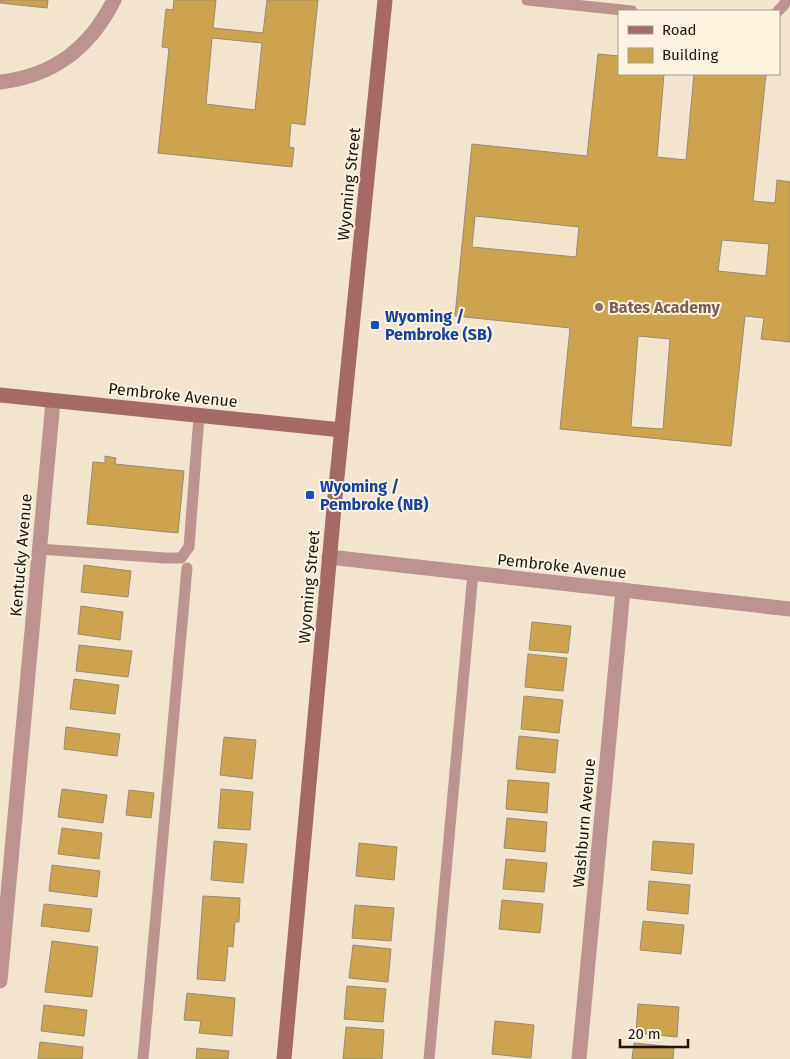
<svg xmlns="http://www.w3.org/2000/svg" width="790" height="1059" font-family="'Fira Sans',sans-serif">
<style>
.building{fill:#cea350;stroke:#988b75;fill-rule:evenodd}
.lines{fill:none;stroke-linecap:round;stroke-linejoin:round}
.lane{stroke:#bd9390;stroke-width:11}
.street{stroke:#bd9390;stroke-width:15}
.secondary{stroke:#a56a66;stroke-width:15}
.education-dot{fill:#8d6e63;stroke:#fef3e0;stroke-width:2}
.transit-dot{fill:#1a4fb4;stroke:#fef3e0;stroke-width:2}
.labels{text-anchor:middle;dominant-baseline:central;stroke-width:4;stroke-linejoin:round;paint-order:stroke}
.street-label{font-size:16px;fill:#1a160d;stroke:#fef3e0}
.education-label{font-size:16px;font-weight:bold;fill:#785e54;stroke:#fef3e0;text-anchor:start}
.transit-label{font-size:16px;font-weight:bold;fill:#164399;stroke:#fef3e0;text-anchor:start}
</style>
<rect width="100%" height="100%" fill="#f3e5cd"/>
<!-- building -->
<g class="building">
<path d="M0,0h48l-1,8 -47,-5z"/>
<path d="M174,0h42l-3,28 50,5 4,-33h51l-13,125 -14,-2 -2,24 5,1 -2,19 -134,-14 11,-105 -7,-1 4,-38 7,1zM212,38l50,5 -7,67 -49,-6z"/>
<path d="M598,54l21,2v18h45l-7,83 29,3 8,-86h72l-13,127 22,2 2,-23 13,2v160l-29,-3 3,-21 -19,-2 -14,130 -171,-17 10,-101 -115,-12 17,-172 115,12zM475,216l104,11 -3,30 -104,-10zM722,240l47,4 -3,32 -48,-5zM638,336l32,3 -7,90 -32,-2z"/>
<path d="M105,456l11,2 -1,6 69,7 -6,62 -91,-9 6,-62 12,1z"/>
<path d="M84,565l47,6 -3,26 -47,-5z"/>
<path d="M81,606l42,6 -3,28 -42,-6z"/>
<path d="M532,622l39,4 -3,27 -39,-3z"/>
<path d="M79,645l53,6 -4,26 -52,-6z"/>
<path d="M528,654l39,4 -4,33 -38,-4z"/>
<path d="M74,679l45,6 -4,29 -45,-5z"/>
<path d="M524,696l39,4 -4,33 -38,-4z"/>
<path d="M66,727l54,7 -3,22 -53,-7z"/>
<path d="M519,736l39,4 -3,33 -39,-4z"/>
<path d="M224,737l32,3 -4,39 -32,-4z"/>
<path d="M508,780l41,3 -2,30 -41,-4z"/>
<path d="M62,789l45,6 -4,28 -45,-6z"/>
<path d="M221,789l32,3 -3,38 -32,-2z"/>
<path d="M129,790l25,3 -3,25 -25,-3z"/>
<path d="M507,818l40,4 -2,30 -41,-4z"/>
<path d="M62,828l40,5 -3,26 -41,-5z"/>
<path d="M214,841l33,3 -4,39 -32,-3z"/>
<path d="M653,841l41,3 -2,30 -41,-4z"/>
<path d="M359,843l38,4 -3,33 -38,-4z"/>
<path d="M506,859l41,4 -3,29 -41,-3z"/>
<path d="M52,865l48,6 -3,26 -48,-6z"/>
<path d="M649,881l41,4 -2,29 -41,-4z"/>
<path d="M203,896l37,2 -1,24h-4l-2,25 -5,-1 -3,35 -28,-2z"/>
<path d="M502,900l41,4 -3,29 -41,-4z"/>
<path d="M44,904l48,5 -3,23 -48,-6z"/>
<path d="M355,905l39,3 -3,33 -39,-3z"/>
<path d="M643,921l41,4 -3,29 -41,-4z"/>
<path d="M52,941l46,6 -6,50 -47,-5z"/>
<path d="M353,945l38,4 -3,33 -39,-4z"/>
<path d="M347,986l39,3 -3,33 -39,-3z"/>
<path d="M187,993l48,5 -3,38 -33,-3 2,-12 -17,-1z"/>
<path d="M638,1004l41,3 -2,30 -41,-4z"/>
<path d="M44,1005l43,5 -3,26 -43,-5z"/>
<path d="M495,1021l39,4 -3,33 -39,-4z"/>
<path d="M346,1027l38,3 -2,29h-39z"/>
<path d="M40,1042l43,5 -1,12h-44z"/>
<path d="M634,1043l40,4 -1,12h-41z"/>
<path d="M197,1048l32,3 -1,8h-32z"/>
</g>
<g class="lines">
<!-- lane -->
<g class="lane">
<path d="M527,0l105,11"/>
<path d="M778,11l6,-6 2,-5"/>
<path d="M39,549l126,9h16l8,-11 10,-131"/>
<path d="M143,1059l44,-491"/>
<path d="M429,1059l44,-486"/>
</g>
<!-- street -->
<g class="street">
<path d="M0,82c54,-6 90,-34 114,-82"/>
<path d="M329,557l461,52"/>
<path d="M0,981l53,-580"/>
<path d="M579,1059l44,-469"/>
</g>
<!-- secondary -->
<g class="secondary">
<path d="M0,395l342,35"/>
<path d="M284,1059l51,-562 50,-497"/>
</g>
</g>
<!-- markers -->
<circle class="education-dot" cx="599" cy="307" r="5"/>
<g class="transit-dot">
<rect x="370" y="320" width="10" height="10" rx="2.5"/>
<rect x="305" y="490" width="10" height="10" rx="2.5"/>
</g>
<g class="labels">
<!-- street labels -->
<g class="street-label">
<text transform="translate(349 184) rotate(-84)">Wyoming Street</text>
<text transform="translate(173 395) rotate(6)">Pembroke Avenue</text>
<text transform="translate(21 555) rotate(-85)">Kentucky Avenue</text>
<text transform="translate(562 566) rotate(6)">Pembroke Avenue</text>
<text transform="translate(309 587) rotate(-85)">Wyoming Street</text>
<text transform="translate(584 823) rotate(-85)">Washburn Avenue</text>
</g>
<!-- education labels -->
<g class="education-label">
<text x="609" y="307">Bates Academy</text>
</g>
<!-- transit labels -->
<g class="transit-label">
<text x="385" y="316">Wyoming /<tspan x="385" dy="18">Pembroke (SB)</tspan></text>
<text x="320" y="486">Wyoming /<tspan x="320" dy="18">Pembroke (NB)</tspan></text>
</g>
</g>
<!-- legend -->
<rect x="618" y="10" width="162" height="65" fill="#fef3e0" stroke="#a39b8c"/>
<rect x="628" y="26" width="25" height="8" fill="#a56a66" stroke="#a39b8c"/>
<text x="662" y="35" font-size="15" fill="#1a160d">Road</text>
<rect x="628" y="48" width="25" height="15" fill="#cea350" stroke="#a39b8c"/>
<text x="662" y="60" font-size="15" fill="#1a160d">Building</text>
<!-- scale -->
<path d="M620 1039v8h68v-8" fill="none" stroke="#1a160d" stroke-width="2.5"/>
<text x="628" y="1039" font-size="15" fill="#1a160d" stroke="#fef3e0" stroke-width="4" paint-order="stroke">20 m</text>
</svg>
